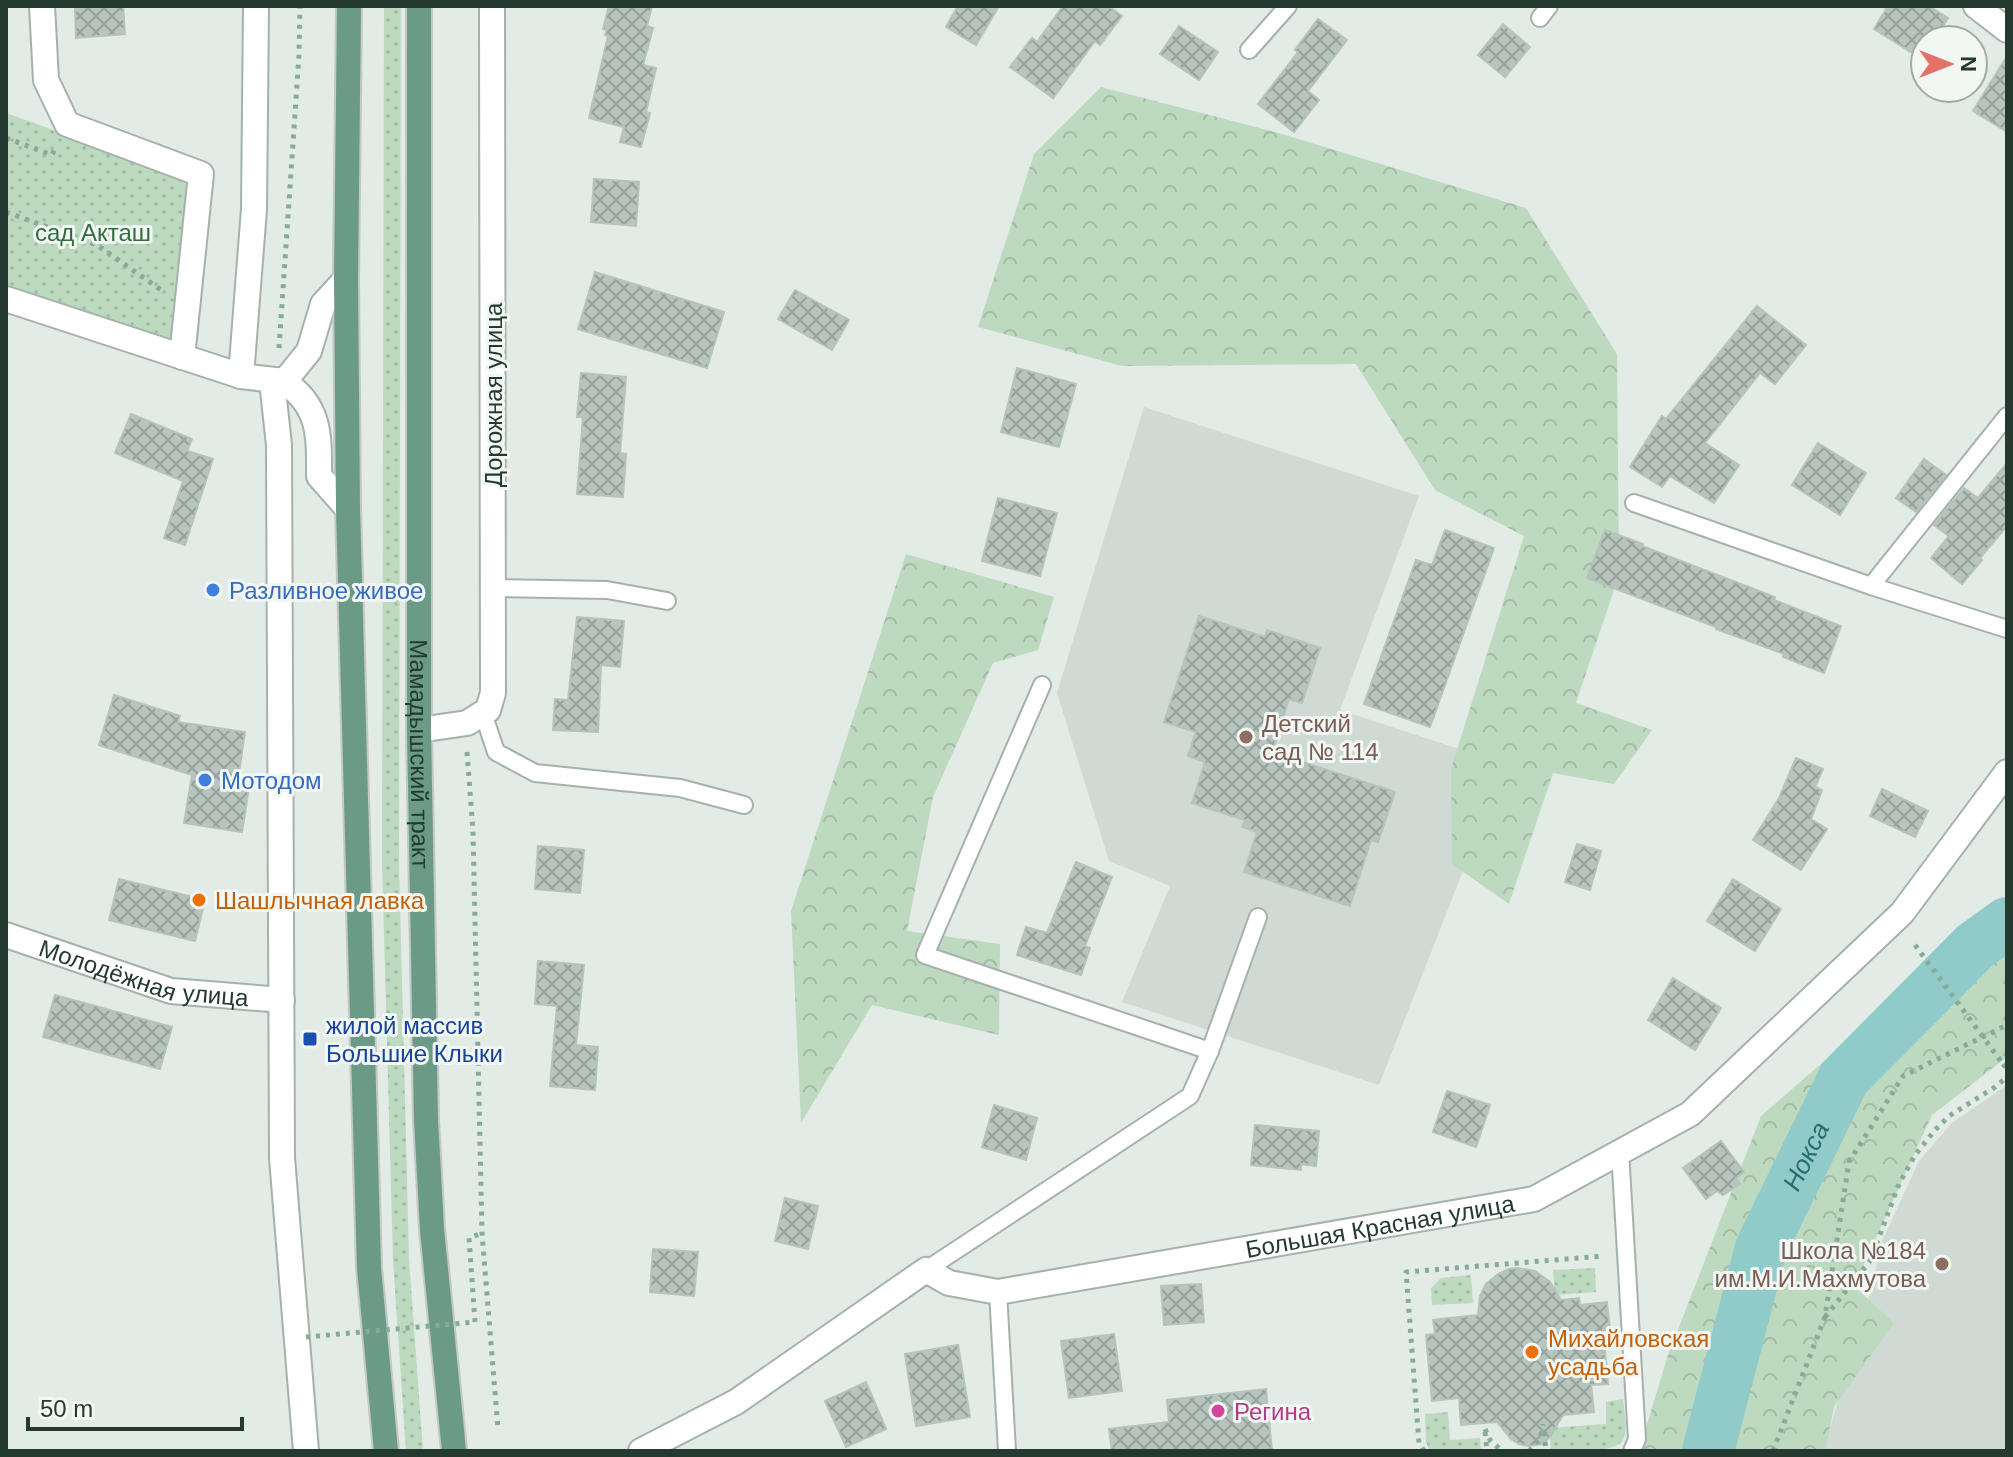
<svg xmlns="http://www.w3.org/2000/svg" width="2013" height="1457" font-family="Arial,sans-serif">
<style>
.built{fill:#d0dad4}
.green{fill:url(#green-dots)}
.forest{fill:url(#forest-crowns)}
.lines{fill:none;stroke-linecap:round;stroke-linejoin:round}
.river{stroke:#90cac9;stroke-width:52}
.building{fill:url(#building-cross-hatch);stroke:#b5c3bb;stroke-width:2}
.service-casing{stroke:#a5b2ab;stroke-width:20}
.minor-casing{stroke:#a5b2ab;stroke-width:28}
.primary-casing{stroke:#c2c8c5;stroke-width:28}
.path{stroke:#86ab99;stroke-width:5;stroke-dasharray:4 6;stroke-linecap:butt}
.service{stroke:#fff;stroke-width:16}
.minor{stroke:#fff;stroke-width:24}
.primary{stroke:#6b9b87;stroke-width:24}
.path-bridge{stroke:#86ab99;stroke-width:5;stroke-dasharray:4 6;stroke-linecap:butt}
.shop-dot{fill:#3f7fe0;stroke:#f2f7f4;stroke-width:3}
.education-dot{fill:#8d6e63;stroke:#f2f7f4;stroke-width:3}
.food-dot{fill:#e8710a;stroke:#f2f7f4;stroke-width:3}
.transit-dot{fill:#1a4fb4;stroke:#f2f7f4;stroke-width:3}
.hotel-dot{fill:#d1479c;stroke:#f2f7f4;stroke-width:3}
.labels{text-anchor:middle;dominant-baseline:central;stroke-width:6;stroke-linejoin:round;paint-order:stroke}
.park-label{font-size:24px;fill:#336c3f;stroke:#f2f7f4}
.street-label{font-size:24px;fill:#243a30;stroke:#f2f7f4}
.shop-label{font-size:24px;fill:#366cbe;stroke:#f2f7f4;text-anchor:start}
.education-label{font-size:24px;fill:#785e54;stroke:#f2f7f4;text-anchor:start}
.food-label{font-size:24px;fill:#c56008;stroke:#f2f7f4;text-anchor:start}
.transit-label{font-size:24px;fill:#164399;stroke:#f2f7f4;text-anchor:start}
.hotel-label{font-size:24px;fill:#b23c85;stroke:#f2f7f4;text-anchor:start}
.water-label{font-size:26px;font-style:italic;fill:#256f6e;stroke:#f2f7f4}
</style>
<defs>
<pattern id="green-dots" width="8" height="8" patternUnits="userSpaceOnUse" patternTransform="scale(2)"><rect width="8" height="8" fill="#bdd9c0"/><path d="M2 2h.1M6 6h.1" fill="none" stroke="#a2bba5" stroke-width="1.8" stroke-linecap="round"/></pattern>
<pattern id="forest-crowns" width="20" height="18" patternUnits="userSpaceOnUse" patternTransform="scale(2)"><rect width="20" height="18" fill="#bdd9c0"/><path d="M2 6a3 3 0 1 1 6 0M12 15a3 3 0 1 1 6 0" fill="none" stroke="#a2bba5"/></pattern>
<pattern id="building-cross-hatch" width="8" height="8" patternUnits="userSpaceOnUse" patternTransform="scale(2)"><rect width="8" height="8" fill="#b8c5be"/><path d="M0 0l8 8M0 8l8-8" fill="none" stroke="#95a19b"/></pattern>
</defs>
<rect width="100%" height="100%" fill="#e2ebe5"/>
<!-- built -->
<g class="built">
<path d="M1144,407l275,89 -79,214 165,54 -126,321 -257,-83 48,-116 -61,-25 -52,-168z"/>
<path d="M2007,1085v366h-184l51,-170 5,-33 40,-87 33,-38z"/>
</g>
<!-- green -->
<g class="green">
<path d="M384,6h17l-2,856 10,397 14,192h-17l-13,-191 -11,-398z"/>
<path d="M6,113l184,66 -18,166 -166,-56z"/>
<path d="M1595,1268l1,24 -41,3 -2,-25z"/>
<path d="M1471,1275l2,28 -41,2 -1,-17 10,-10z"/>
<path d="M1623,1399c1,11 5,29 1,39 -6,17 -58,13 -73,13l-2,-23 57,-4v-22z"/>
<path d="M1448,1412l2,28 30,-2 1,13h-51l-4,-9 -1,-28z"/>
</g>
<!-- forest -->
<g class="forest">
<path d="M1101,87l174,45 251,76 91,146 2,221 -43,128 76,27 -38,54 -61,-11 -44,131 -57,-40 -1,-95 73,-233 -89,-46 -79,-126 -234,2 -144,-39 56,-173z"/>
<path d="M906,554l148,43 -16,53 -45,13 -60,134 -26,134 93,13 -1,91 -127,-30 -71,118 -10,-212z"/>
<path d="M2007,902v155l-75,58 -78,171 40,37 -60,84 -9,44h-186l28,-93 94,-242z"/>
</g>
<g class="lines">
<!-- river -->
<path class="river" id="s1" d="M1708,1451l53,-203 83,-170 131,-132 32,-23"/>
</g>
<!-- building -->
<g class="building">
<path d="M75,6h48l2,28 -49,4z"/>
<path d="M609,6h43l-5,20 6,2 -10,37 13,3 -10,44 4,1 -9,34 -21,-5 4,-15 -35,-9 19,-82 -3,-1 2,-5 -4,-1z"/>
<path d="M958,6h41l-23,39 -30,-18z"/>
<path d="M1063,6h45l14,10 -22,29 -5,-4 -42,57 -43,-31 22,-29 5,4z"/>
<path d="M1888,6h41l19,12 -14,22h-9v14l-3,5 -48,-30z"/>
<path d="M1318,19l29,21 -39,51 11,9 -25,32 -36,-28 40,-52 -3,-2z"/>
<path d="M1503,24l27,23 -25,30 -27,-22z"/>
<path d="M1179,26l39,26 -19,28 -39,-26z"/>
<path d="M2007,56v76l-34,-21z"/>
<path d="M594,179l45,3 -3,44 -45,-4z"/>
<path d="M595,272l129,40 -17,56 -129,-39z"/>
<path d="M795,290l54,30 -17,30 -54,-31z"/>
<path d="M1757,306l49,39 -31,39 -15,-11 -55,70 34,22 -25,38 -44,-27 -8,11 -32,-20 32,-51 4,3z"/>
<path d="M1017,368l59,16 -17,63 -58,-15z"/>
<path d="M581,373l45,4 -6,76 6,1 -3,43 -46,-3 6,-77h-6z"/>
<path d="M131,414l61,25 -5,12 26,8 -28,86 -21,-7 19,-57 -68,-28z"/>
<path d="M1818,443l48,30 -26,42 -48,-30z"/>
<path d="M1924,459l22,16 -30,37 -20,-14z"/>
<path d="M2007,463v63l-27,32 2,2 -20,24 -31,-26 18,-22 -15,-11 30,-37 14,10z"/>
<path d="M998,498l59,15 -17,63 -58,-15z"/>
<path d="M1445,530l49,18 -64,179 -66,-23 52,-144 16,5z"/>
<path d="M1605,530l38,14 -1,2 133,51 -1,3 67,26 -17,47 -41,-16 1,-3 -68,-25v-2l-129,-49z"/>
<path d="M1199,616l66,21 2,-7 53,18 -18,55 -13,-4 -17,53 123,40 -17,50 -7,-2 -21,66 -106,-34 13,-40 -15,-5 3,-7 -53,-17 13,-41 -17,-6 8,-24 -32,-10z"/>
<path d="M577,617l47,4 -4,46 -19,-2 -3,67 -45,-2 2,-31 13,1z"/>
<path d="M114,695l66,21 -2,6 67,10 -8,54 12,2 -7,44 -58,-9 8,-48 -93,-30z"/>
<path d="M1796,758l27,11 -8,18 7,3 -11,29 16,10 -26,41 -48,-30 26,-42z"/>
<path d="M1882,789l46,22 -13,26 -45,-21z"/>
<path d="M1577,844l24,7 -11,39 -25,-8z"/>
<path d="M538,846l46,4 -4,43 -45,-4z"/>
<path d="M1076,862l36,15 -27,69 5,2 -9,27 -64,-20 9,-28 21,6z"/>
<path d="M119,879l86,21 -10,41 -86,-21z"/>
<path d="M1733,879l48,30 -26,42 -48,-30z"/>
<path d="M538,961l46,4 -8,80 22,2 -3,43 -45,-4 7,-80 -22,-2z"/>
<path d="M1673,978l48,30 -26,42 -47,-30z"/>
<path d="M55,995l117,32 -12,42 -117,-32z"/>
<path d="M1447,1091l43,14 -14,42 -43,-15z"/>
<path d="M994,1105l43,13 -11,42 -44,-13z"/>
<path d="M1255,1125l64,6 -3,35 -15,-2v6l-50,-5z"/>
<path d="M1721,1141l23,31 -8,6 4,6 -17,11 -6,-4 -11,8 -23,-31z"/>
<path d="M785,1198l33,8 -10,43 -33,-8z"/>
<path d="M653,1249l45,3 -4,44 -44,-4z"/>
<path d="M1518,1268l17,3 15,11 11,18 18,-2 1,7 27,-3 3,28h-7l5,54 -17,1 3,27 -31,3 -13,22 -8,7 -13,2 -10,-2 -8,-5 -14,-17 -36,3 -2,-27 -27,3 -6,-66 9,-1 -2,-14 45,-5 2,-19 6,-12 12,-10 11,-5z"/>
<path d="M1201,1284l3,38 -40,3 -3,-39z"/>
<path d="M1114,1334l8,57 -53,7 -8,-57z"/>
<path d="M958,1345l12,72 -54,9 -11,-72z"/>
<path d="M866,1382l20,47 -40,18 -21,-46z"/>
<path d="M1266,1389l6,62h-160l-3,-22 60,-7 -2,-22z"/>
</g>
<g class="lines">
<!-- service casing -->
<g class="service-casing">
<g id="service">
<path d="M1540,18l9,-12"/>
<path d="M1249,50l39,-44"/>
<path d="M1634,503l237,83 136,43"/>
<path d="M1871,586l136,-170"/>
<path d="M493,588l114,2 60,11"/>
<path d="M483,713l13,39 39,21 145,15 64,17"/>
<path d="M1210,1051l48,-134"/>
<path d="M1620,1151l17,288 -5,12"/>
<path d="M926,1270l264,-174 20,-45 -285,-96 117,-270"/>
<path d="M998,1292l9,159"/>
</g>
</g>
<!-- minor casing -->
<g class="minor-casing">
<g id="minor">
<path d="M42,6l4,74 21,44 134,50 -19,183"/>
<path d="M1976,6l31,24"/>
<path d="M6,299l235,77 42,5c38,25 36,55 36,95l29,33"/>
<path d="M241,376l13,-167 2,-203"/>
<path d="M272,381l7,64 3,713 24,293"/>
<path d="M280,381l8,-4 21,-26 14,-47 23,-25"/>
<path d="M419,730l48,-7 21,-13 5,-17 -1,-687"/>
<path id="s2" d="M6,935l165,56 111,9"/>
<path id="s3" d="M641,1451l95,-49 190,-132 23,13 49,9 536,-93 156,-85 212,-201 105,-141"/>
</g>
</g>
<!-- primary casing -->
<g class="primary-casing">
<g id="primary">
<path d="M349,6l-3,273 2,230 21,759 17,183"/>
<path id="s4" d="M419,6v724l7,390 6,109 22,222"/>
</g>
</g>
<!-- path -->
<g class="path">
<path d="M6,138l46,17 4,-9"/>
<path d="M6,212l91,33 67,47"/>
<path d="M279,348l20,-293 1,-49"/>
<path d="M467,752l6,79 9,402 16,196"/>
<path d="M2003,1064l4,5"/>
<path d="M1825,1317l45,-56 29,-77 16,-29 20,-25 14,-14 46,-29 12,-10"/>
<path d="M475,1322l-6,-84 13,-5"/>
<path d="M1485,1429l5,11 12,11"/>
<path d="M1485,1432l2,19"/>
<path d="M1544,1432l2,19"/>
<path d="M1424,1451l-5,-8 -13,-171 198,-16"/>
<path d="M1529,1451l11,-12 3,-15"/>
<path d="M1773,1451l52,-134 24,-155 54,-86 104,-51"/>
</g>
<!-- service -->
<use href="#service" class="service"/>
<!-- minor -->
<use href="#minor" class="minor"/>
<!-- primary -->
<use href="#primary" class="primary"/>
<!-- path-bridge -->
<g class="path-bridge">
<path d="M1915,945l88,119"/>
<path d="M306,1337l169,-15"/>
</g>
</g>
<!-- markers -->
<g class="shop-dot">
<circle cx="213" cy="590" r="8"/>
<circle cx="205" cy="780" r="8"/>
</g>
<g class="education-dot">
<circle cx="1246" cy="737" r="8"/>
<circle cx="1942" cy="1264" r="8"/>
</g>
<g class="food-dot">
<circle cx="199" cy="900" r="8"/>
<circle cx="1532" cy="1352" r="8"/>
</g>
<rect class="transit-dot" x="302" y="1031" width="16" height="16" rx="4"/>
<circle class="hotel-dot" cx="1218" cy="1411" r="8"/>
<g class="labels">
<!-- park labels -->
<g class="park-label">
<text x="93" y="232">сад Акташ</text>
</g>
<!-- street labels -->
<g class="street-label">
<text transform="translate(493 395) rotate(-90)">Дорожная улица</text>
<text stroke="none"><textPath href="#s4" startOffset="748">Мамадышский тракт</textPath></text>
<text stroke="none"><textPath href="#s2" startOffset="144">Молодёжная улица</textPath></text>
<text stroke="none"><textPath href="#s3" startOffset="802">Большая Красная улица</textPath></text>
</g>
<!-- shop labels -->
<g class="shop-label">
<text x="229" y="590">Разливное живое</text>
<text x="221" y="780">Мотодом</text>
</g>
<!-- education labels -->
<g class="education-label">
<text x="1262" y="723">Детский<tspan x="1262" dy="28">сад № 114</tspan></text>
<text x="1926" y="1250" text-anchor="end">Школа №184<tspan x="1926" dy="28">им.М.И.Махмутова</tspan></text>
</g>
<!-- food labels -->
<g class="food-label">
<text x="215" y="900">Шашлычная лавка</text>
<text x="1548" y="1338">Михайловская<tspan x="1548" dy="28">усадьба</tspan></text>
</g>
<!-- transit labels -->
<g class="transit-label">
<text x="326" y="1025">жилой массив<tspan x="326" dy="28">Большие Клыки</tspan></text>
</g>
<!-- hotel labels -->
<g class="hotel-label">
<text x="1234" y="1411">Регина</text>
</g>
<!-- water labels -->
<g class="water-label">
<text stroke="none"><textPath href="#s1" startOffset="312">Нокса</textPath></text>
</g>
</g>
<!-- border -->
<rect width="2013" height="1457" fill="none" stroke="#243a30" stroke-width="16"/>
<!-- north arrow -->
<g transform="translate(1949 64) rotate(90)"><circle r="38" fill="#f2f7f4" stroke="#a0aba6" stroke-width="2"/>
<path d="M0-6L14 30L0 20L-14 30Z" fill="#e37168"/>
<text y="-12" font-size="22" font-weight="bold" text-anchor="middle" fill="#243a30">N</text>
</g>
<!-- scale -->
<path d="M28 1417v12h214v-12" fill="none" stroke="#243a30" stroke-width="4"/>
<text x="40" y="1417" font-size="24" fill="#243a30" stroke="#f2f7f4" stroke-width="6" paint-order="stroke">50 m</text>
</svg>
